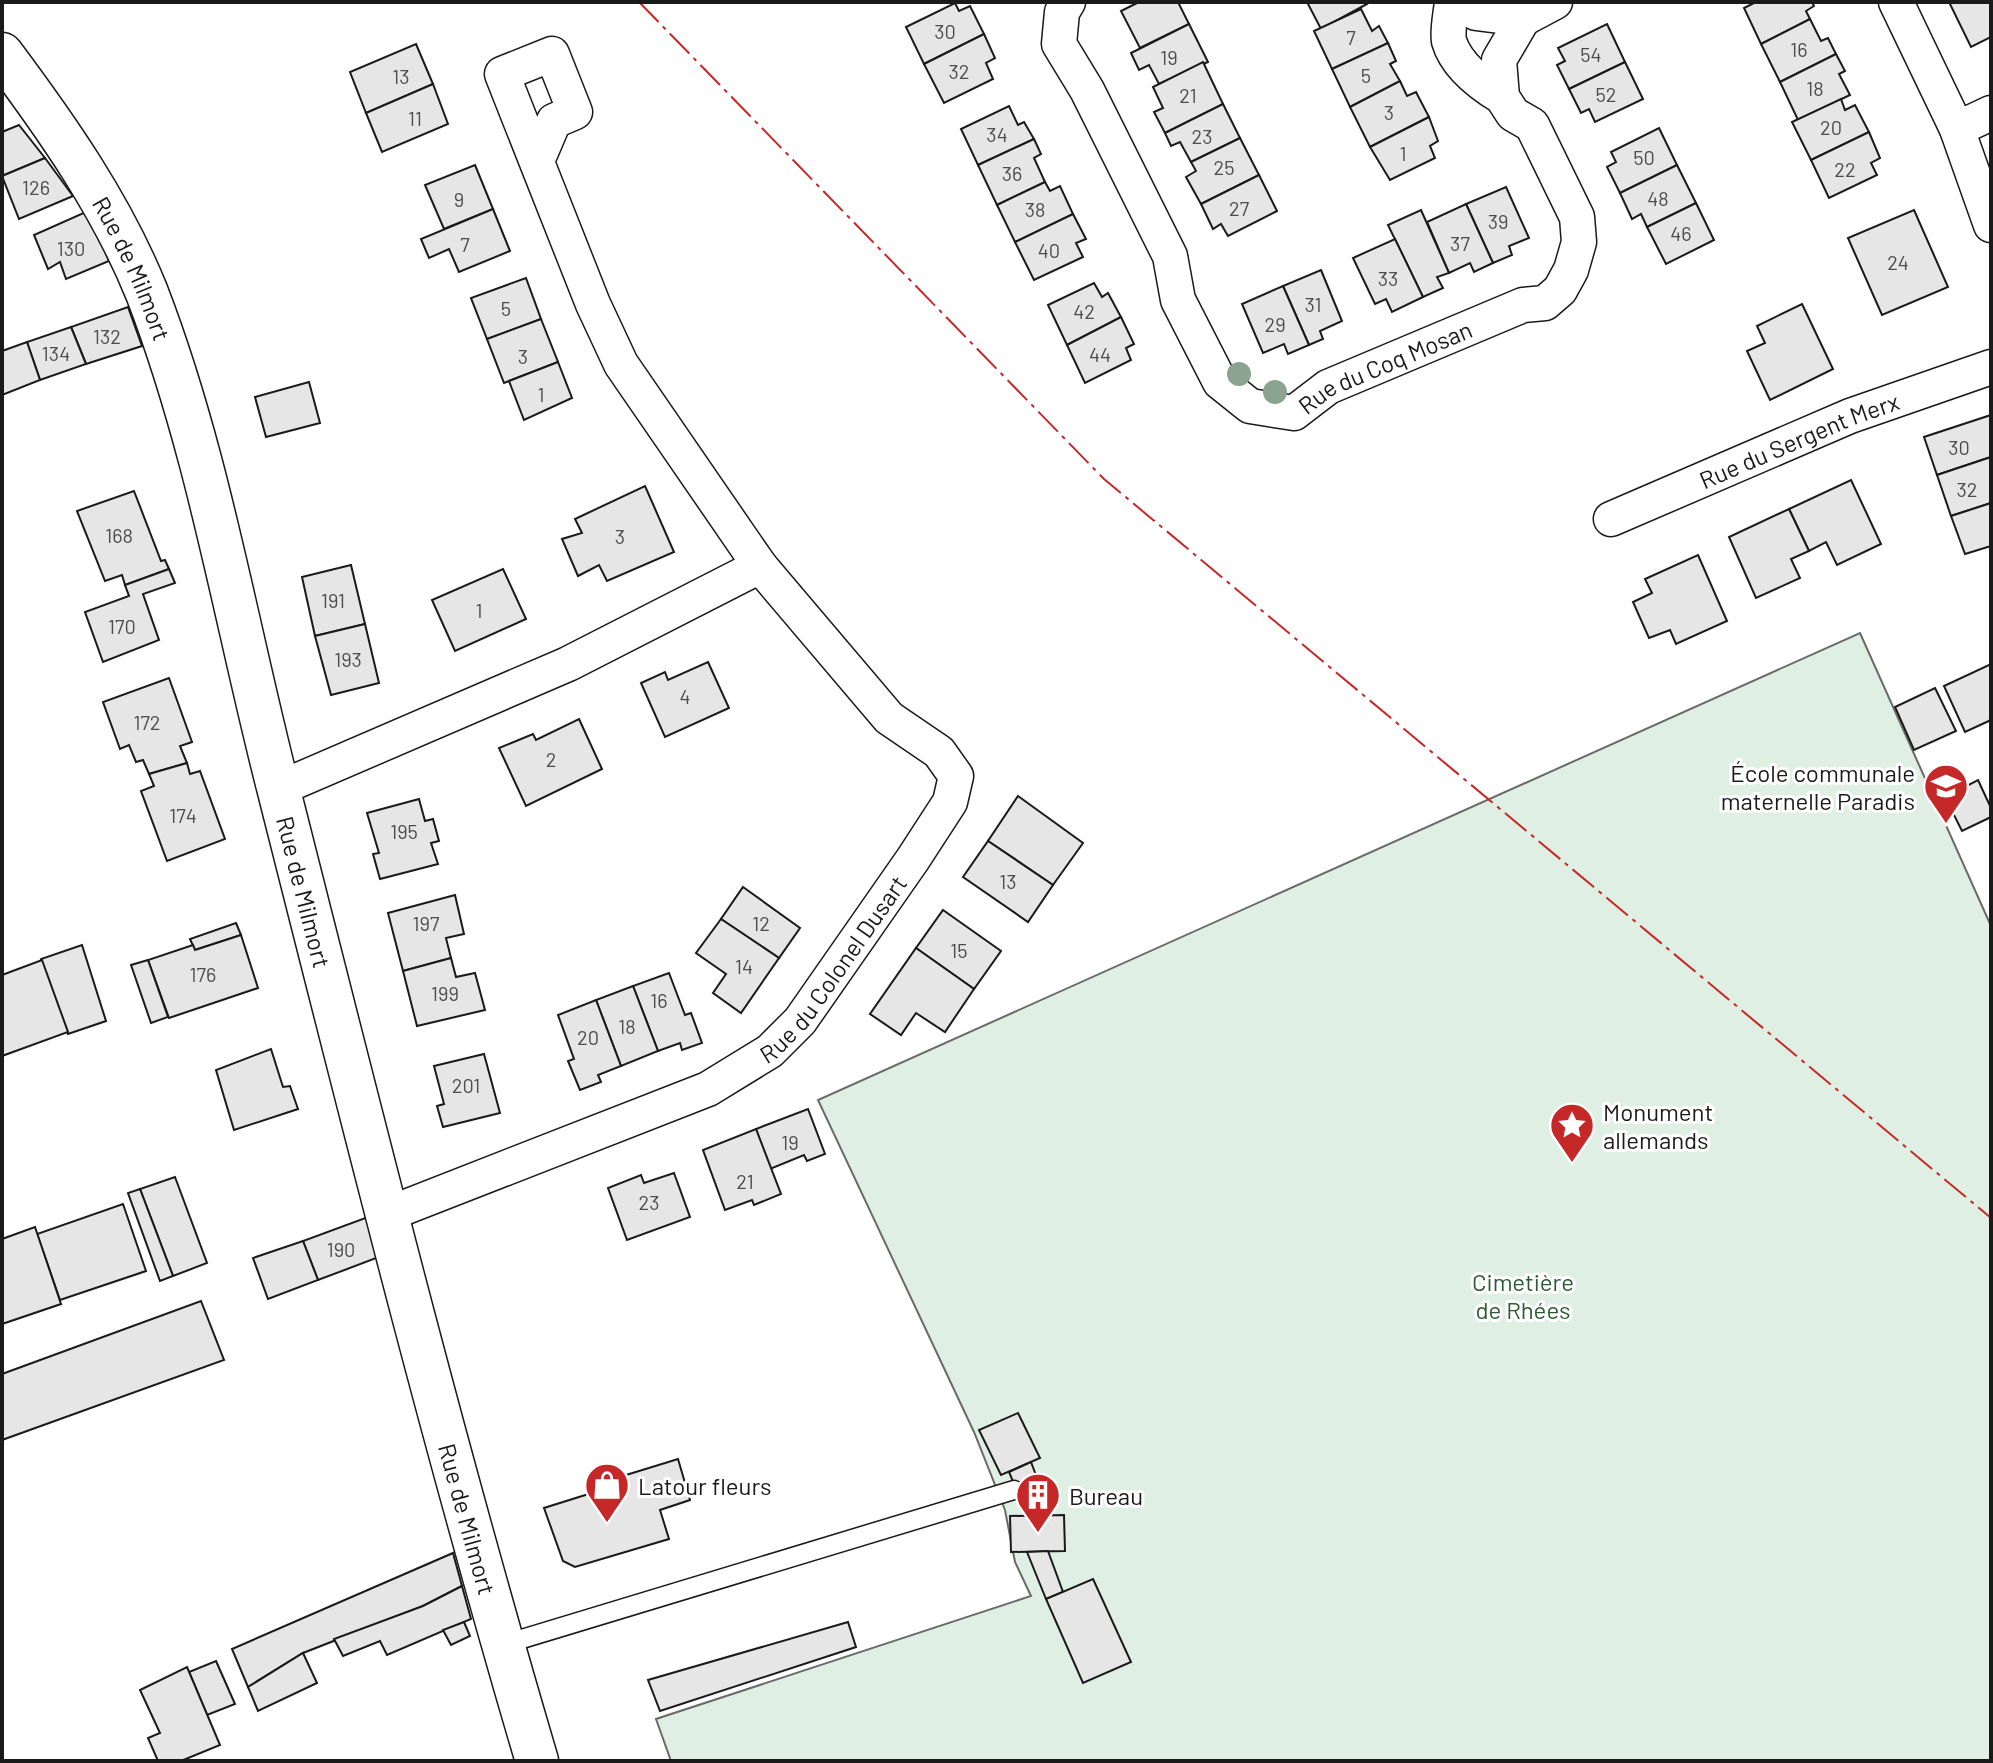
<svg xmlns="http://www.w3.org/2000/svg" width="1993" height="1763" font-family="Barlow,sans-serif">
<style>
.green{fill:#e0efe3;stroke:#6a6a6a;stroke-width:2}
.building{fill:#e6e6e6;stroke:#1a1a1a;stroke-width:2}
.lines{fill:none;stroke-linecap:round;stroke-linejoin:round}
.service-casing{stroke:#1a1a1a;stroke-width:21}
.minor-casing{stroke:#1a1a1a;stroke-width:37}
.tertiary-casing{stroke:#1a1a1a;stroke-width:45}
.service{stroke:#fff;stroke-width:18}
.minor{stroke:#fff;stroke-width:34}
.tertiary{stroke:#fff;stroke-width:42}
.power{stroke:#c62828;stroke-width:2;stroke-dasharray:28 6 4 6;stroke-linecap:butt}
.tree{fill:#8aa48f}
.labels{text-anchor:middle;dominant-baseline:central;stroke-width:6;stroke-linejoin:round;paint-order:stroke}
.number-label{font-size:20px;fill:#4d4d4d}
.street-label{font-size:24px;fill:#1a1a1a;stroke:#fff}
.poi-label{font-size:24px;fill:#1a1a1a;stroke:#fff;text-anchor:start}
.park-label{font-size:24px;fill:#2b5a34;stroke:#fff}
</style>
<rect width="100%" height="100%" fill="#fff"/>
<!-- green -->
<path class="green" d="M1860,633l131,293v835h-1320l-15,-42 375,-123 -16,-34 -10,-52 -31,-78 -156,-332z"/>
<!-- building -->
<g class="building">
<path d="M1139,2h39l11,22 -49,24 -19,-37z"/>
<path d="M1307,2h59l1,2 -46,25z"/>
<path d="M1756,2h56l2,4 -8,5 4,8 -49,25 -17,-36z"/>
<path d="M1949,2h42v35l-20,10z"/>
<path d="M955,3l4,8 11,-5 14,28 -60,30 -18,-37z"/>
<path d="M1361,9l11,22 7,-5 9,17 -56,26 -18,-38z"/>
<path d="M1810,19l11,22 7,-3 8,16 -56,28 -19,-38z"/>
<path d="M1189,24l19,38 -49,22 -10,-19 -10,5 -8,-17z"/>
<path d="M1607,24l18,38 -56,27 -12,-24 8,-4 -7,-13z"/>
<path d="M984,34l11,24 -9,5 7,16 -49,24 -20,-39z"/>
<path d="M1388,43l8,18 -6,3 10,17 -50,26 -18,-38z"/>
<path d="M416,44l17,40 -67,29 -16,-41z"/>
<path d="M1836,54l9,17 -6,3 11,21 -52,25 -18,-38z"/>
<path d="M1203,62l20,42 -58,29 -11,-21 9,-4 -10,-21z"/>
<path d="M1625,62l18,37 -48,23 -6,-13 -8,4 -12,-24z"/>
<path d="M1400,81l7,15 9,-4 13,25 -59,30 -20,-40z"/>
<path d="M433,84l15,40 -66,28 -16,-39z"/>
<path d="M1841,99l4,11 10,-5 14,27 -58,28 -19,-38z"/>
<path d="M1223,104l17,34 -49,24 -11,-20 -9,4 -6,-13z"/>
<path d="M1009,106l9,19 6,-3 10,17 -56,26 -17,-36z"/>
<path d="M1429,117l9,24 -8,5 5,12 -45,22 -20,-33z"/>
<path d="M19,125l26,33 -43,18v-44z"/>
<path d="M1659,128l18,37 -57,28 -13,-26 9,-5 -5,-10z"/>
<path d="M1869,132l11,26 -9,5 6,12 -48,23 -18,-38z"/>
<path d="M1240,138l19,37 -58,29 -15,-27 10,-6 -5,-9z"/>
<path d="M1034,139l7,15 -7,4 11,24 -48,23 -19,-40z"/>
<path d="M45,158l28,38 -54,23 -17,-43z"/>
<path d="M475,165l18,44 -49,20 -19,-44z"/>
<path d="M1677,165l19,38 -49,24 -6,-13 -9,5 -12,-26z"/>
<path d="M1259,175l18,36 -49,25 -7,-12 -8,5 -12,-25z"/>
<path d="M1045,182l5,9 10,-5 13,28 -58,28 -18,-37z"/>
<path d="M1506,187l23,51 -20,8 3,9 -19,8 -27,-59z"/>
<path d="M1696,203l18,37 -48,24 -19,-37z"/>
<path d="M1466,204l27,59 -19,9 -4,-9 -21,10 -22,-51z"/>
<path d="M493,209l17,42 -51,21 -10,-23 -20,9 -8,-19z"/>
<path d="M1421,210l28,63 -12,4 6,11 -20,9 -35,-72z"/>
<path d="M1914,210l34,77 -66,28 -34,-77z"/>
<path d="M88,211l21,50 -43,18 -6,-17 -12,7 -14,-34z"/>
<path d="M1073,214l13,25 -10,4 7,14 -49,23 -19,-38z"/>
<path d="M1395,239l28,58 -31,15 -6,-13 -11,5 -22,-46z"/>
<path d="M1321,270l21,51 -22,10 3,8 -14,6 -26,-59z"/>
<path d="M526,278l15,41 -54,20 -16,-41z"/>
<path d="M1094,283l8,14 6,-4 13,24 -54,28 -19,-40z"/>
<path d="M1283,286l26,59 -21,9 -4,-10 -21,9 -21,-49z"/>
<path d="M1802,304l31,65 -63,31 -23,-49 18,-8 -8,-17z"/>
<path d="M128,307l14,39 -56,18 -15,-37z"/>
<path d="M1121,317l13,27 -8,4 5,12 -46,23 -18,-38z"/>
<path d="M541,319l17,43 -54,21 -17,-44z"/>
<path d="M71,327l15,37 -46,16 -13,-38z"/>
<path d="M27,342l13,38 -38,15v-44z"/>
<path d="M558,362l14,36 -48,22 -15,-39z"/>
<path d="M309,382l11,41 -54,14 -11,-40z"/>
<path d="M1991,415v42l-54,18 -13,-38z"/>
<path d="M1991,457v46l-40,13 -14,-41z"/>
<path d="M1851,480l30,64 -44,21 -11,-23 -17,9 -20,-42z"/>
<path d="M645,486l29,66 -67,29 -8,-16 -21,11 -16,-37 20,-6 -7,-14z"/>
<path d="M134,491l27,70 4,-1 4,9 -44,16 -3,-10 -17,6 -28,-70z"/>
<path d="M1991,503v43l-26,8 -14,-38z"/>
<path d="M1789,509l20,42 -18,8 9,19 -44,20 -27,-61z"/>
<path d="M1698,555l29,66 -51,23 -6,-14 -21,8 -16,-36 19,-9 -7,-14z"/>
<path d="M351,565l14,59 -50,12 -13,-59z"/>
<path d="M169,569l6,14 -32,11 16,46 -56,22 -18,-50 44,-16 -4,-11z"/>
<path d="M503,569l23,50 -71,32 -23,-51z"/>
<path d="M365,624l14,59 -48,12 -16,-59z"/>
<path d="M708,662l21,46 -64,29 -24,-54 24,-11 3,8z"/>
<path d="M1991,664v56l-26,12 -21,-46z"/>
<path d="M169,678l23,64 -12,4 7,17 -38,11 -6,-14 -7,2 -7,-17 -9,4 -17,-47z"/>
<path d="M1935,688l21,43 -42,19 -19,-43z"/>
<path d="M579,719l23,50 -76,37 -27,-58 34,-14 3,6z"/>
<path d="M187,763l3,11 10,-3 25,68 -58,22 -26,-70 13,-5 -5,-12z"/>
<path d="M1978,780l13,28v9l-29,14 -17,-34z"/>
<path d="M1018,796l65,47 -30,42 -65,-44z"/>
<path d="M419,799l6,22 8,-2 6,22 -8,2 7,21 -58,15 -7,-25 6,-1 -12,-40z"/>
<path d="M988,841l65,44 -25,37 -65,-45z"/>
<path d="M743,887l57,41 -21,30 -58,-39z"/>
<path d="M455,895l9,39 -18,4 5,20 -48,13 -15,-58z"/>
<path d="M943,910l58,41 -27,38 -58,-41z"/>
<path d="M721,919l58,39 -38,55 -28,-20 13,-19 -30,-21z"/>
<path d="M236,923l5,12 -46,15 -5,-11z"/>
<path d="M241,935l17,53 -89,30 -21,-58 45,-15 2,5z"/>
<path d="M82,945l24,76 -38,13 -27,-75z"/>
<path d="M916,948l58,41 -29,43 -29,-19 -15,22 -31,-21z"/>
<path d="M451,958l5,19 19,-4 10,37 -68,16 -14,-55z"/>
<path d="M42,960l26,72 -66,24v-81z"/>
<path d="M148,960l20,57 -17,6 -20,-58z"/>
<path d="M669,973l16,42 6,-2 11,30 -20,7 -2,-7 -22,8 -25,-65z"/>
<path d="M633,986l25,65 -37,15 -25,-66z"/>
<path d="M596,1000l25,66 -23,9 3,7 -21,8 -12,-29 6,-2 -16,-44z"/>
<path d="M271,1049l12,38 7,-1 8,23 -64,21 -18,-60z"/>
<path d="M484,1054l16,59 -57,14 -6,-21 7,-2 -10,-38z"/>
<path d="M808,1109l17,45 -18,7 -3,-6 -34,14 -14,-40z"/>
<path d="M756,1129l25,65 -27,11 -2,-5 -27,10 -22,-60z"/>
<path d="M674,1173l16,44 -63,23 -19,-52 33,-13 3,8z"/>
<path d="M175,1177l32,86 -34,13 -33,-87z"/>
<path d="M140,1189l33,87 -13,5 -32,-88z"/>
<path d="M123,1204l23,67 -86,29 -23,-66z"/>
<path d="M368,1217l11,40 -61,23 -15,-39z"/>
<path d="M35,1227l26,77 -59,20v-85z"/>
<path d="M303,1241l15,39 -50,19 -15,-41z"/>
<path d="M201,1301l23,59 -222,80v-66z"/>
<path d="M1018,1413l22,45 -39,17 -22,-45z"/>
<path d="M678,1459l12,41 -30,10 9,29 -94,28 -12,-6 -19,-53 70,-22 -1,-7z"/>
<path d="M1031,1462l20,53h-24l-18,-43z"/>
<path d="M1064,1515l1,36 -54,1 -1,-36z"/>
<path d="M1048,1551l15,41 -17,7 -19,-47z"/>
<path d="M453,1553l9,33 -39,20 -120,47 -55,34 -16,-38z"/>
<path d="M1093,1579l38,83 -48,21 -37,-84z"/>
<path d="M462,1586l9,33 -84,36 -7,-14 -37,15 -9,-17 89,-33z"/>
<path d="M464,1622l6,14 -19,9 -8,-15z"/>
<path d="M848,1622l8,25 -196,64 -12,-31z"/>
<path d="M303,1653l14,30 -59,28 -10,-24z"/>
<path d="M216,1661l19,43 -28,11 -18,-43z"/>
<path d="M187,1667l33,78 -39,16h-23l-10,-23 12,-5 -20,-43z"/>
</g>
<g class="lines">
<!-- service casing -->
<g class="service-casing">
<path id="service" d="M502,1645l512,-155"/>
</g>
<!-- minor casing -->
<g class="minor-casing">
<g id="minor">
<path id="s1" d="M1068,2l-6,10 -3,32 28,46 83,166 8,44 42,82 30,24 44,7 34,-26 195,-82 22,-2 15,-13 11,-20 8,-28 -2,-25 -45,-92 -19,-11 -11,-17 -3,-37 24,-41"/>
<path d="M1452,2c-1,11 -5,28 -3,39 7,24 33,44 53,56"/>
<path d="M1458,2l18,11 47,6 32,-17"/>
<path d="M1896,2l61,127 34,96"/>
<path d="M1957,129l34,-16"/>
<path id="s2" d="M1611,519l239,-103 141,-49"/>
<path d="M278,789l290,-125 192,-98"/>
<path id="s3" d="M388,1214l320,-125 62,-38 30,-30 113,-162 37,-57 6,-26 -17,-24 -50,-34 -129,-152 -139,-202 -28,-60 -91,-230 50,-20 23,58 -21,9 -17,40"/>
</g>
</g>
<!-- tertiary casing -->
<g class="tertiary-casing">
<g id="tertiary">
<path id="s4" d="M2,54c56,75 110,152 145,239 62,161 89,332 132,498 82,324 163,649 258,970"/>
</g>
</g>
<!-- service -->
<use href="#service" class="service"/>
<!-- minor -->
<use href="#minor" class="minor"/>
<!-- tertiary -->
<use href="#tertiary" class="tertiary"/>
<!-- power -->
<path class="power" d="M639,2l465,477 887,739"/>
</g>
<!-- trees -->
<g class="tree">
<circle cx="1239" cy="374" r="12"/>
<circle cx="1275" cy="392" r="12"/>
</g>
<!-- icons -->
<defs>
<g id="school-pin" transform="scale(2.3)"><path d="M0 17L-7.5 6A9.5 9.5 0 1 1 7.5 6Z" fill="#c62828" stroke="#fff"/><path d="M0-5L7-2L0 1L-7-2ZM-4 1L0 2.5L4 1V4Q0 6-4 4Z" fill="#fff"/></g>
<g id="sight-pin" transform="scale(2.3)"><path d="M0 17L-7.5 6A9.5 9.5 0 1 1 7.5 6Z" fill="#c62828" stroke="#fff"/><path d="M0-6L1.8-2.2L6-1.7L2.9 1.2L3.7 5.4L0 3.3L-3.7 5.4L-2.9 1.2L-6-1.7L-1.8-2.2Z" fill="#fff"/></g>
<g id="shop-pin" transform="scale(2.3)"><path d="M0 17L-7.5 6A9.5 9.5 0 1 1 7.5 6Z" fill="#c62828" stroke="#fff"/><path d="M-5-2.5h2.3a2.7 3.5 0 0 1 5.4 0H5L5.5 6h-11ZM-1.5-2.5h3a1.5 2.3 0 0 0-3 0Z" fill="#fff"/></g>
<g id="building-pin" transform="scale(2.3)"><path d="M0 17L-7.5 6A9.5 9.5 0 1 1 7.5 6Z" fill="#c62828" stroke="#fff"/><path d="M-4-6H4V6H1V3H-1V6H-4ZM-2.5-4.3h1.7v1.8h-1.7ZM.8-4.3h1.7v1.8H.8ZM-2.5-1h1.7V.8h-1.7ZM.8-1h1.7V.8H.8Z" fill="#fff"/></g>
</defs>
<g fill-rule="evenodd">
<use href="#school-pin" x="1946" y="786"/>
<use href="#sight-pin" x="1572" y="1125"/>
<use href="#shop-pin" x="607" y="1485"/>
<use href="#building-pin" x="1038" y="1495"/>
</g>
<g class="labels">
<!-- number labels -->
<g class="number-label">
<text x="945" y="31">30</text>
<text x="1351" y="37">7</text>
<text x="1799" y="49">16</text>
<text x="1591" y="54">54</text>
<text x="1169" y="57">19</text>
<text x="959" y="71">32</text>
<text x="1366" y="75">5</text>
<text x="401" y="76">13</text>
<text x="1815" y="88">18</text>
<text x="1606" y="94">52</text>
<text x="1188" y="95">21</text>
<text x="1389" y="112">3</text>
<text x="415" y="118">11</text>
<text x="1831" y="127">20</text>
<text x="997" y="134">34</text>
<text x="1202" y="136">23</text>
<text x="1403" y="153">1</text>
<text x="1644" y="157">50</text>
<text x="1224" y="167">25</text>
<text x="1845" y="169">22</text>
<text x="1012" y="173">36</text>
<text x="36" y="187">126</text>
<text x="1658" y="198">48</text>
<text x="459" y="199">9</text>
<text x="1239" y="208">27</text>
<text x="1035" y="209">38</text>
<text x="1498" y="221">39</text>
<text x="1681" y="233">46</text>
<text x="1460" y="243">37</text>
<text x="465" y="244">7</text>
<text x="71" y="248">130</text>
<text x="1049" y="250">40</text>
<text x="1898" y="262">24</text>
<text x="1388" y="278">33</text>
<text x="1313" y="304">31</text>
<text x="506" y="308">5</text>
<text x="1084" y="311">42</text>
<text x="1275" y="324">29</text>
<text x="107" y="336">132</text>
<text x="56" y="353">134</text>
<text x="1100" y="354">44</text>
<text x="523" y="356">3</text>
<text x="541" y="394">1</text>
<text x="1959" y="447">30</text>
<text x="1967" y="489">32</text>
<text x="119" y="535">168</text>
<text x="620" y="536">3</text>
<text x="333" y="600">191</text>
<text x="479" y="610">1</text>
<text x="122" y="626">170</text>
<text x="348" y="659">193</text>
<text x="685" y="696">4</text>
<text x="147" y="722">172</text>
<text x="551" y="759">2</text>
<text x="183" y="815">174</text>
<text x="404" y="831">195</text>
<text x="1008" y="881">13</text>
<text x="426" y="923">197</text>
<text x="761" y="923">12</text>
<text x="959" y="950">15</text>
<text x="744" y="966">14</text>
<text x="203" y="974">176</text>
<text x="445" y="993">199</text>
<text x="659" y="1000">16</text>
<text x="627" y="1026">18</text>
<text x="588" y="1037">20</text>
<text x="466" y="1085">201</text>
<text x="790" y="1142">19</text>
<text x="745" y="1181">21</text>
<text x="649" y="1202">23</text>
<text x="341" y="1249">190</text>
</g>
<!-- street labels -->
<g class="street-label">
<text stroke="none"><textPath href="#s4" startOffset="252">Rue de Milmort</textPath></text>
<text stroke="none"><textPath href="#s1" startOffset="606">Rue du Coq Mosan</textPath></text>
<text stroke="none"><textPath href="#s2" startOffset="204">Rue du Sergent Merx</textPath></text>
<text stroke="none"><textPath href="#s4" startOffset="900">Rue de Milmort</textPath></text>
<text stroke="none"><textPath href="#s3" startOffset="520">Rue du Colonel Dusart</textPath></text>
<text stroke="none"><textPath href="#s4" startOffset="1548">Rue de Milmort</textPath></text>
</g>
<!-- poi labels -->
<g class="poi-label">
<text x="1915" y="772" text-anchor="end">École communale<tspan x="1915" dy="28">maternelle Paradis</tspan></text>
<text x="1603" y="1111">Monument<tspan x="1603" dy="28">allemands</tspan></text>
<text x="638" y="1485">Latour fleurs</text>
<text x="1069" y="1495">Bureau</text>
</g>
<!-- park labels -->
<g class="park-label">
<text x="1523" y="1281">Cimetière<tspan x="1523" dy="28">de Rhées</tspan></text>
</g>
</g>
<!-- border -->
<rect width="1993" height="1763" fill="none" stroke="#1a1a1a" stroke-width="8"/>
</svg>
